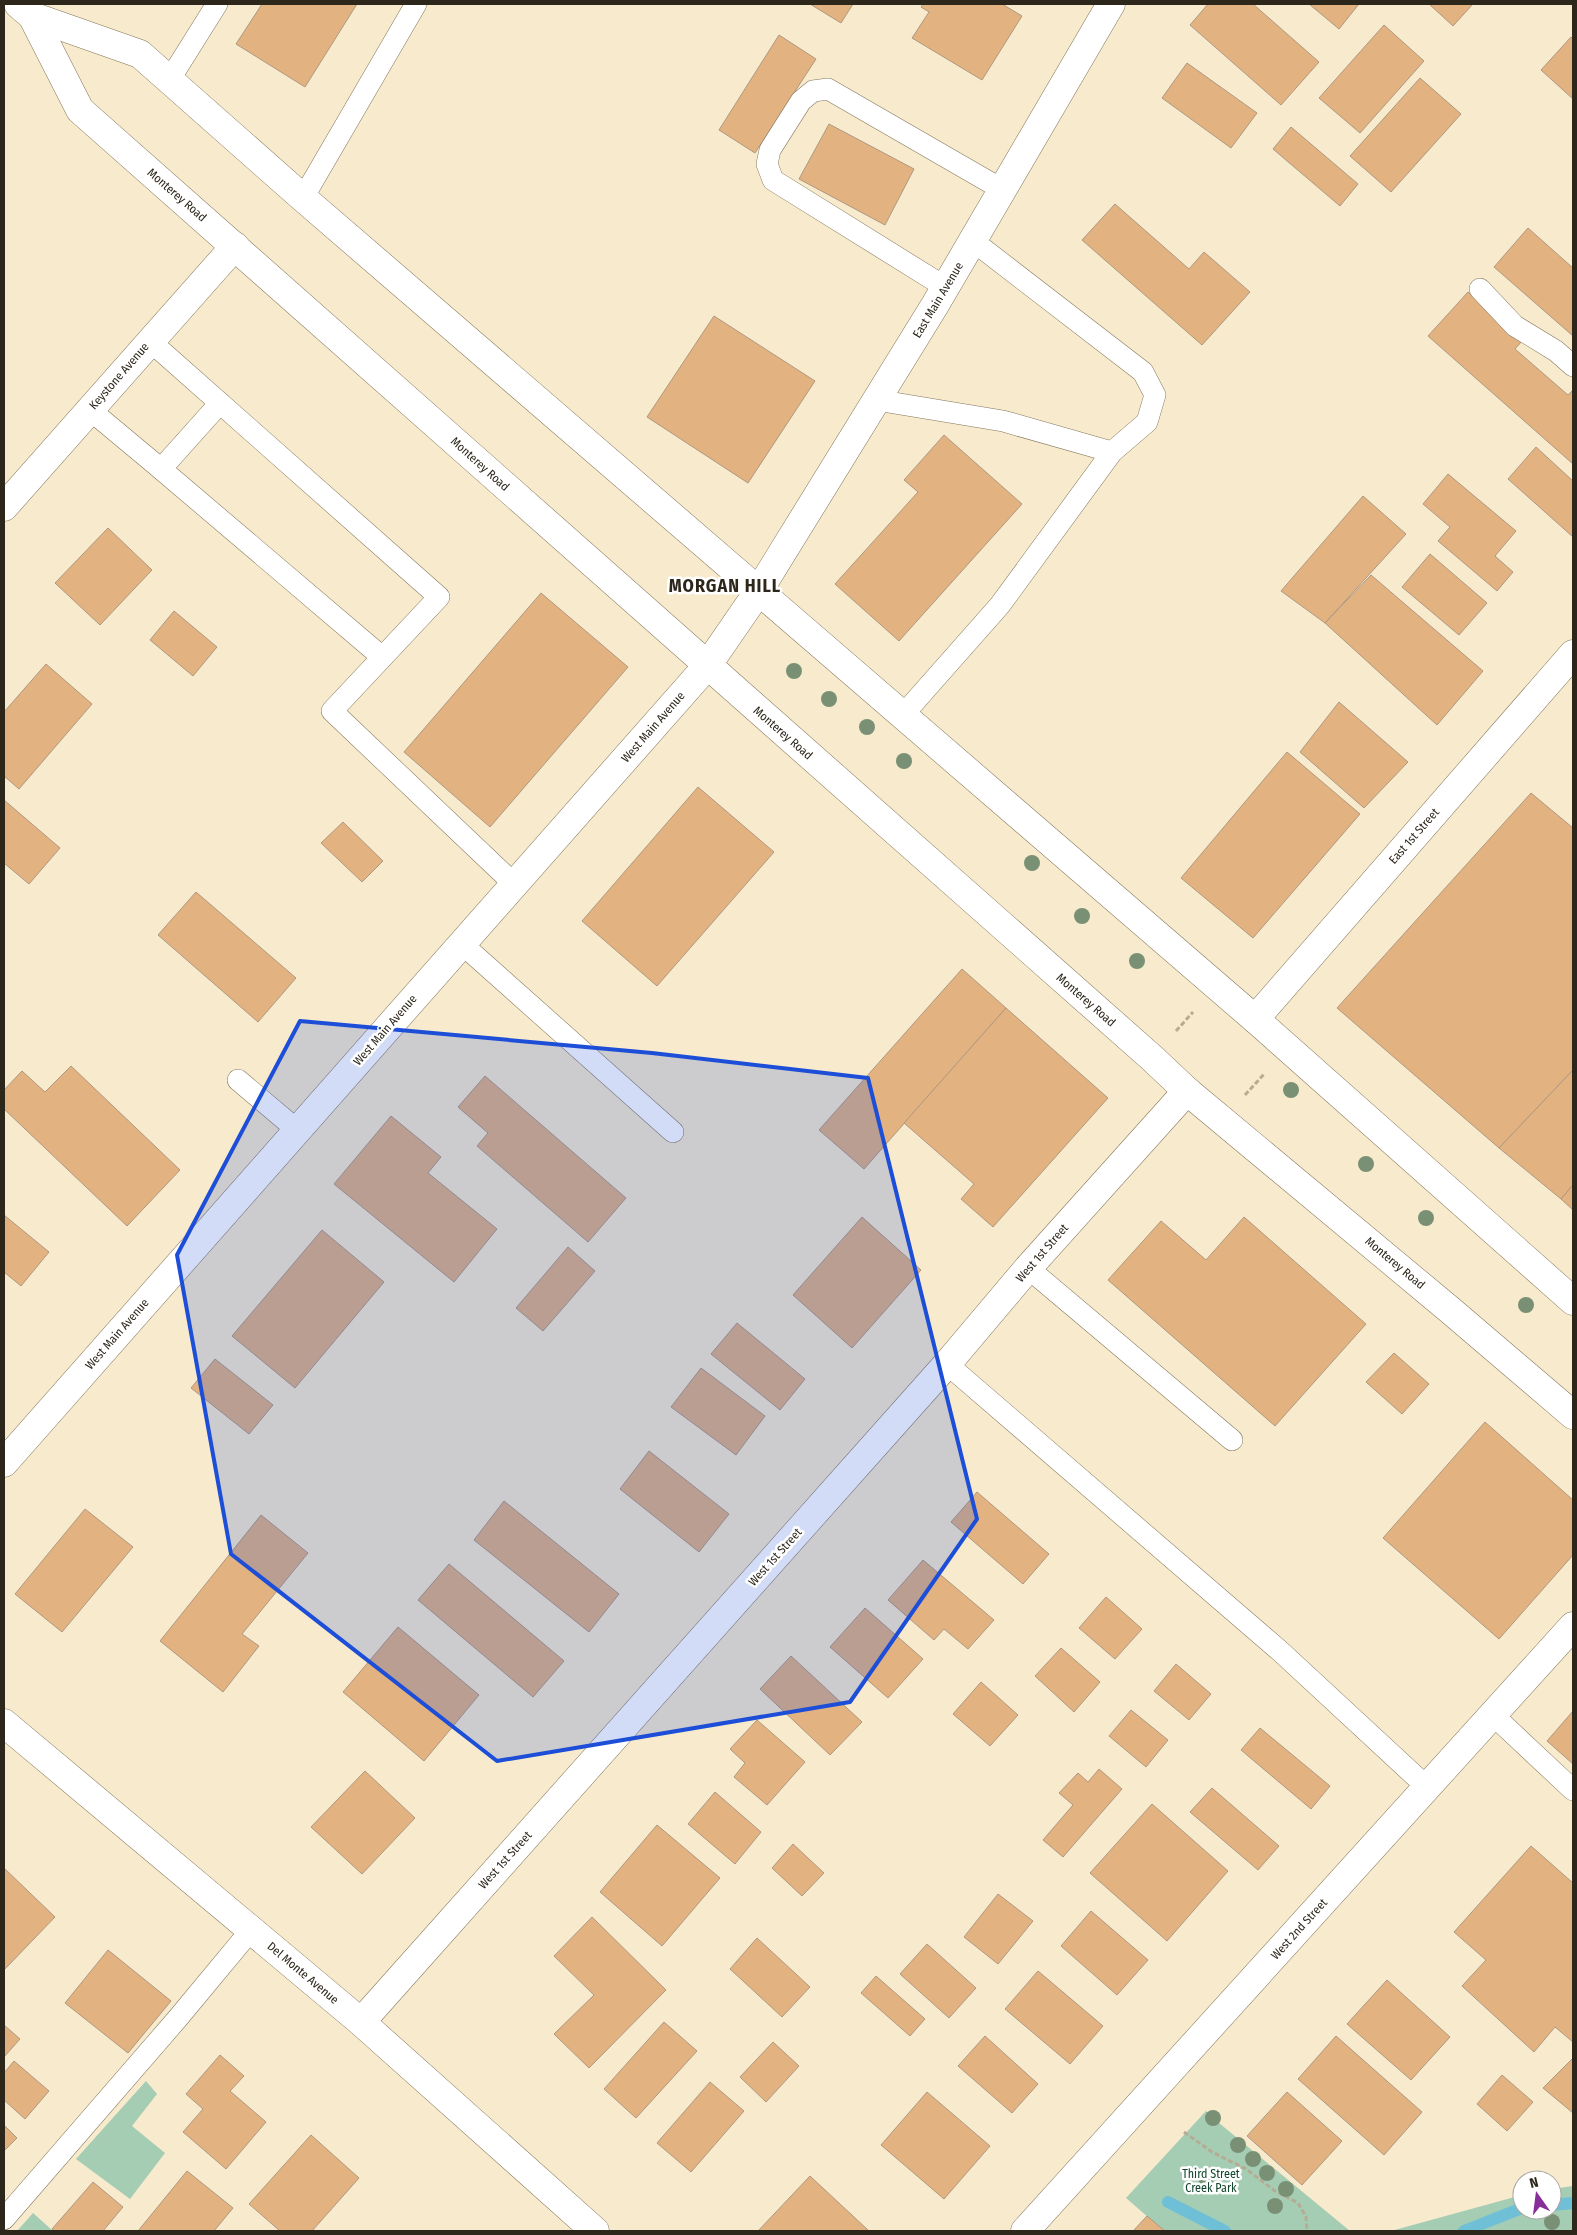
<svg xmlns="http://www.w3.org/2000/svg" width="1577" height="2235" font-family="'Fira Sans Condensed',sans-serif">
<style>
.green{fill:#a4cdb4}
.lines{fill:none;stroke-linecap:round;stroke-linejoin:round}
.stream{stroke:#6fc0d6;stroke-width:12}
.building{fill:#e2b281;stroke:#af9881}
.service-casing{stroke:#83775c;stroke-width:22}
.minor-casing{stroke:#83775c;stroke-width:29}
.secondary-casing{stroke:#83775c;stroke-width:29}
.path{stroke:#b6ab93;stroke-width:3;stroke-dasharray:5 2.5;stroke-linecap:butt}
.service{stroke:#fff;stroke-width:21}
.minor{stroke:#fff;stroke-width:28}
.secondary{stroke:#fff;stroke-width:28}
.tree{fill:#7a9075}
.marked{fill:#1d4ed8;fill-opacity:0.2;stroke:#1d4ed8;stroke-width:4;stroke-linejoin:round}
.labels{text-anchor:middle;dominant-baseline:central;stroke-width:5;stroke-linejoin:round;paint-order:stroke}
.street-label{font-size:12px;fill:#2c261b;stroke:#fff}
.park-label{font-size:12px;fill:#13462e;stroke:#fff}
.district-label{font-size:18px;font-weight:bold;letter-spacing:1px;fill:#2c261b;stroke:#fff}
</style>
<rect width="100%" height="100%" fill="#f8eacc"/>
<!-- green -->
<g class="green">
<path d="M146,2081l11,13 -25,32 33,27 -35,46 -54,-40z"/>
<path d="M1206,2111l7,7 137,113h-186l-38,-33z"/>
<path d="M1573,2186v45h-182l131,-36v15h30v-21z"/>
<path d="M33,2213l20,18h-36z"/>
</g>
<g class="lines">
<!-- stream -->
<g class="stream">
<path d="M1168,2202l57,29"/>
<path d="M1552,2205l21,-2"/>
<path d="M1464,2231l58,-23"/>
</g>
</g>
<!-- building -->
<g class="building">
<path d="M262,4h95l-52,83 -69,-43z"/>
<path d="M810,4h43l-12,19z"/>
<path d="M923,4h79l20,12 -40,64 -70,-42 17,-26 -8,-5z"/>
<path d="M1208,4h45l66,58 -38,43 -91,-80z"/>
<path d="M1309,4h50l-20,25z"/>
<path d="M1429,4h44l-20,22z"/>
<path d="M1384,25l40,36 -64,72 -41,-35z"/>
<path d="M779,35l37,24 -61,94 -36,-23z"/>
<path d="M1571,37l2,2v60l-32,-29z"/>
<path d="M1187,63l70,50 -26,35 -69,-50z"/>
<path d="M1420,78l41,36 -70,78 -41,-36z"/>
<path d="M829,124l85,45 -29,56 -86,-46z"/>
<path d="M1291,127l67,57 -18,22 -67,-57z"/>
<path d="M1115,204l74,65 15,-17 46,40 -48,53 -120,-105z"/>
<path d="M1528,228l45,40v68l-79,-69z"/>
<path d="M1468,292l54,49 -7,8 53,46 5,-5v74l-145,-128z"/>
<path d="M714,316l101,65 -67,102 -101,-66z"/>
<path d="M944,435l78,69 -123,137 -64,-57 83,-92 -14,-12z"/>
<path d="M1536,447l37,34v56l-65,-58z"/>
<path d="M1448,474l68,57 -21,25 18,16 -16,19 -59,-50 12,-14 -27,-23z"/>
<path d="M1363,496l43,38 -81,89 -44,-32z"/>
<path d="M108,528l44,42 -52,55 -45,-42z"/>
<path d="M1430,554l57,49 -28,32 -57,-48z"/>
<path d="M1371,575l112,96 -46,54 -112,-102z"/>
<path d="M541,593l87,74 -138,160 -86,-75z"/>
<path d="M174,611l43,36 -24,29 -43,-36z"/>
<path d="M46,664l46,40 -73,85 -15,-13v-64z"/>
<path d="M1339,702l69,60 -44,46 -64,-56z"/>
<path d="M1287,752l73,62 -107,124 -72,-60z"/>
<path d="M698,787l76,65 -117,134 -75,-65z"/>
<path d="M1531,793l42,35v242l-74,78 -162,-140z"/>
<path d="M4,800l56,48 -31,36 -25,-21z"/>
<path d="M343,822l40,39 -21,21 -41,-39z"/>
<path d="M196,892l100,86 -38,44 -100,-87z"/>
<path d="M962,969l44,39 -142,161 -45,-39z"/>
<path d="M1006,1008l102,90 -115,129 -32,-28 13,-15 -70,-61z"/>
<path d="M71,1066l109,104 -53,56 -123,-117v-19l18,-19 23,21z"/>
<path d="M1573,1070v115l-12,14 -62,-51z"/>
<path d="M485,1076l141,122 -38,44 -111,-96 11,-13 -30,-26z"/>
<path d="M391,1116l50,41 -13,16 69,56 -43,53 -120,-98z"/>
<path d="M1573,1185v25l-12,-11z"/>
<path d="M4,1215l45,37 -28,34 -17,-14z"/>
<path d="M862,1217l59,53 -69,78 -59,-53z"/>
<path d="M1244,1217l122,107 -91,102 -167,-146 53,-59 45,39z"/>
<path d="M322,1230l62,52 -89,106 -63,-52z"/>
<path d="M568,1247l27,24 -52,60 -27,-23z"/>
<path d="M737,1323l68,56 -25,31 -69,-56z"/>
<path d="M1394,1353l35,31 -27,30 -36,-32z"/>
<path d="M215,1359l58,46 -24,29 -58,-46z"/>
<path d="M701,1368l64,48 -29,39 -65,-48z"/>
<path d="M1485,1422l88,78v55l-74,84 -116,-101z"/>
<path d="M649,1451l80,63 -30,38 -79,-63z"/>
<path d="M977,1492l72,62 -26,30 -72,-62z"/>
<path d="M504,1501l115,93 -30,38 -115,-92z"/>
<path d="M85,1509l48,38 -71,85 -47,-38z"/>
<path d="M261,1515l47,38 -66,81 17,12 -36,46 -63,-51z"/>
<path d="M923,1560l71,60 -26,29 -24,-20 -10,11 -46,-40z"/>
<path d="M449,1564l115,97 -31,36 -115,-97z"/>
<path d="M1106,1597l36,32 -27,30 -36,-31z"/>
<path d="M865,1608l58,51 -35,39 -58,-51z"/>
<path d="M398,1627l81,68 -55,66 -81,-69z"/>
<path d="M1061,1648l39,34 -26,30 -39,-36z"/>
<path d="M791,1656l71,66 -32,33 -70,-66z"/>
<path d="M1176,1664l35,30 -22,26 -35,-29z"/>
<path d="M981,1682l37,33 -28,31 -37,-32z"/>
<path d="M1131,1710l37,30 -22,27 -37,-31z"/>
<path d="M1573,1711v53l-26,-23z"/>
<path d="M757,1720l48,42 -38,43 -33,-28 11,-14 -15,-14z"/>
<path d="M1260,1728l70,58 -19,23 -70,-59z"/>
<path d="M1099,1769l23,20 -59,68 -20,-17 30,-35 -14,-12 19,-20 10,9z"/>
<path d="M365,1771l50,47 -53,56 -51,-47z"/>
<path d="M1212,1788l67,58 -21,24 -68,-58z"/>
<path d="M715,1792l46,40 -26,32 -47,-40z"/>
<path d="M1152,1804l76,67 -61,70 -77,-68z"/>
<path d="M657,1825l63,53 -58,68 -62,-54z"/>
<path d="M793,1844l31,29 -22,23 -30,-28z"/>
<path d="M1531,1846l42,37v159l-18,-15 -21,25 -72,-66 24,-26 -32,-28z"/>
<path d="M4,1868l51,49 -50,52 -1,-1z"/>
<path d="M998,1894l35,27 -35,43 -34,-27z"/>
<path d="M1091,1911l57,49 -31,35 -56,-49z"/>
<path d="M592,1917l74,73 -77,78 -35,-34 40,-39 -40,-39z"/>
<path d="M757,1938l53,49 -28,30 -52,-48z"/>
<path d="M927,1944l49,44 -27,30 -49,-44z"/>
<path d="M108,1950l63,51 -43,52 -63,-50z"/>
<path d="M1038,1971l65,55 -33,38 -65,-55z"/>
<path d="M876,1976l49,43 -15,17 -49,-43z"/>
<path d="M1387,1980l63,57 -39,43 -64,-56z"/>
<path d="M664,2022l33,29 -61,67 -32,-29z"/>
<path d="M4,2025l16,14 -16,18z"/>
<path d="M985,2036l53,48 -26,29 -54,-47z"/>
<path d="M1336,2036l86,76 -38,43 -86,-76z"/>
<path d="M773,2042l26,24 -33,36 -26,-25z"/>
<path d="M220,2055l24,21 -14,15 36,31 -40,47 -43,-37 20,-23 -17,-15z"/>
<path d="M1573,2058v55l-30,-25z"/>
<path d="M14,2061l35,30 -24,28 -21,-19v-27z"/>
<path d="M1502,2075l31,27 -26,29 -30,-27z"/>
<path d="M710,2082l34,29 -53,61 -34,-29z"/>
<path d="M927,2092l63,54 -46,53 -63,-54z"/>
<path d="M1287,2092l55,49 -40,44 -55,-49z"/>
<path d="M4,2125l13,13 -13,13z"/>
<path d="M311,2135l48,43 -47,53h-32l-31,-27z"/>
<path d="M187,2171l46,37 -19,23h-76z"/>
<path d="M810,2176l59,55h-111z"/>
<path d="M93,2182l30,25 -20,24h-48l-3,-2z"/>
<path d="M1147,2216l18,15h-32z"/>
</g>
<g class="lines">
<!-- service casing -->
<g class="service-casing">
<g id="service">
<path d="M170,79l47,-75"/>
<path d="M303,198l113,-194"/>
<path d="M945,287l-172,-107 -6,-16 3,-14 31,-49 12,-10 15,-2 175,101"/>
<path d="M1480,289l35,37 41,25 17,15"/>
<path d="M150,341l289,256 -107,114 182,173"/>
<path d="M876,400l127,21 109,31"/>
<path d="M220,403l-59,66 221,188"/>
<path d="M89,409l72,60"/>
<path d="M902,716l98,-111 112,-153 35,-30 8,-27 -12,-23 -170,-131"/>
<path d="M462,944l211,188"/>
<path d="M238,1080l59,50"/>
<path d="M1028,1268l204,172"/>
<path d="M947,1364l333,287 148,137"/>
<path d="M1493,1715l80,75"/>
<path d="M4,2219l174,-201 73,-88"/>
</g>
</g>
<!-- minor casing -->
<g class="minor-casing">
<g id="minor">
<path d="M4,507l231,-261"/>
<path d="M1255,1019l318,-365"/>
<path d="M4,1723l357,299 234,209"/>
<path d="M361,2022l586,-658 81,-96 159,-177"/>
<path d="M1025,2231l548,-605"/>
</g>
</g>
<!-- secondary casing -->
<g class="secondary-casing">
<g id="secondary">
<path d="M18,4l14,12 48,94 1072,948 35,33 263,219 123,105"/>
<path d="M32,16l108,38 163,144 952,821 318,282"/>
<path d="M4,1463l703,-797 51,-74 177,-287 176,-301"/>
</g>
</g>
<!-- path -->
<g class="path">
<path d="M1176,1031l17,-19"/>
<path d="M1245,1095l20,-22"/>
<path d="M1184,2132l28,20 34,17 29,22 23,12 8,14 1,14"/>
</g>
<!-- service -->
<use href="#service" class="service"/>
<!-- minor -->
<use href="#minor" class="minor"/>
<!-- secondary -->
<use href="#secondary" class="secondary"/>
</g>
<!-- trees -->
<g class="tree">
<circle cx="794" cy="671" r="8"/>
<circle cx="829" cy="699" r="8"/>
<circle cx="867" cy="727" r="8"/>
<circle cx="904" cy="761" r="8"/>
<circle cx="1032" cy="863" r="8"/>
<circle cx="1082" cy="916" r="8"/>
<circle cx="1137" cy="961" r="8"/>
<circle cx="1291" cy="1090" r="8"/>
<circle cx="1366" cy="1164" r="8"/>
<circle cx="1426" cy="1218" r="8"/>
<circle cx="1526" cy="1305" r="8"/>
<circle cx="1213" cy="2118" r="8"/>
<circle cx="1238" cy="2145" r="8"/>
<circle cx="1253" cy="2159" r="8"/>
<circle cx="1267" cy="2173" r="8"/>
<circle cx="1206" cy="2178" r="8"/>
<circle cx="1286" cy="2189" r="8"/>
<circle cx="1275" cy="2206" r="8"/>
<circle cx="1552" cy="2222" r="8"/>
</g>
<!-- marked area -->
<path class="marked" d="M300,1021l352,32 216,25 109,441 -127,183 -353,59 -266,-207 -54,-299z"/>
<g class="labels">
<!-- street labels -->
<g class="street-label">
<text transform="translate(177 195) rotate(41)">Monterey Road</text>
<text transform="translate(938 300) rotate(-59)">East Main Avenue</text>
<text transform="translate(119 376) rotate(-49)">Keystone Avenue</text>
<text transform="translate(480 464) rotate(42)">Monterey Road</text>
<text transform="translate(653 727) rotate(-49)">West Main Avenue</text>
<text transform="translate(783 733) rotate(41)">Monterey Road</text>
<text transform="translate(1414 836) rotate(-49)">East 1st Street</text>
<text transform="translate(1086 1000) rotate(41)">Monterey Road</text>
<text transform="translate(385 1030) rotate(-49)">West Main Avenue</text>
<text transform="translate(1042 1253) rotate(-49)">West 1st Street</text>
<text transform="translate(1395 1263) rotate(40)">Monterey Road</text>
<text transform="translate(117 1334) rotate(-49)">West Main Avenue</text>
<text transform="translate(775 1557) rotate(-48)">West 1st Street</text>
<text transform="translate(505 1860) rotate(-48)">West 1st Street</text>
<text transform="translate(1299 1929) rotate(-48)">West 2nd Street</text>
<text transform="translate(303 1973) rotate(40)">Del Monte Avenue</text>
</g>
<!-- park labels -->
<g class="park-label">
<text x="1211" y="2174">Third Street<tspan x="1211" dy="14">Creek Park</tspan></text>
</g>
<!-- district labels -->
<g class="district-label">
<text x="725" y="586">MORGAN HILL</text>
</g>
</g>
<!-- border -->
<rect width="1577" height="2235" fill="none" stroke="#2c261b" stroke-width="10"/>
<!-- north arrow -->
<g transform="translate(1537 2195) rotate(346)"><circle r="24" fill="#ffffff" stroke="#aba8a4"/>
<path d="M0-4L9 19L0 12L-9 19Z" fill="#872e9a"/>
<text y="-8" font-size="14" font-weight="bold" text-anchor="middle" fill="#2c261b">N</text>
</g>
</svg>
